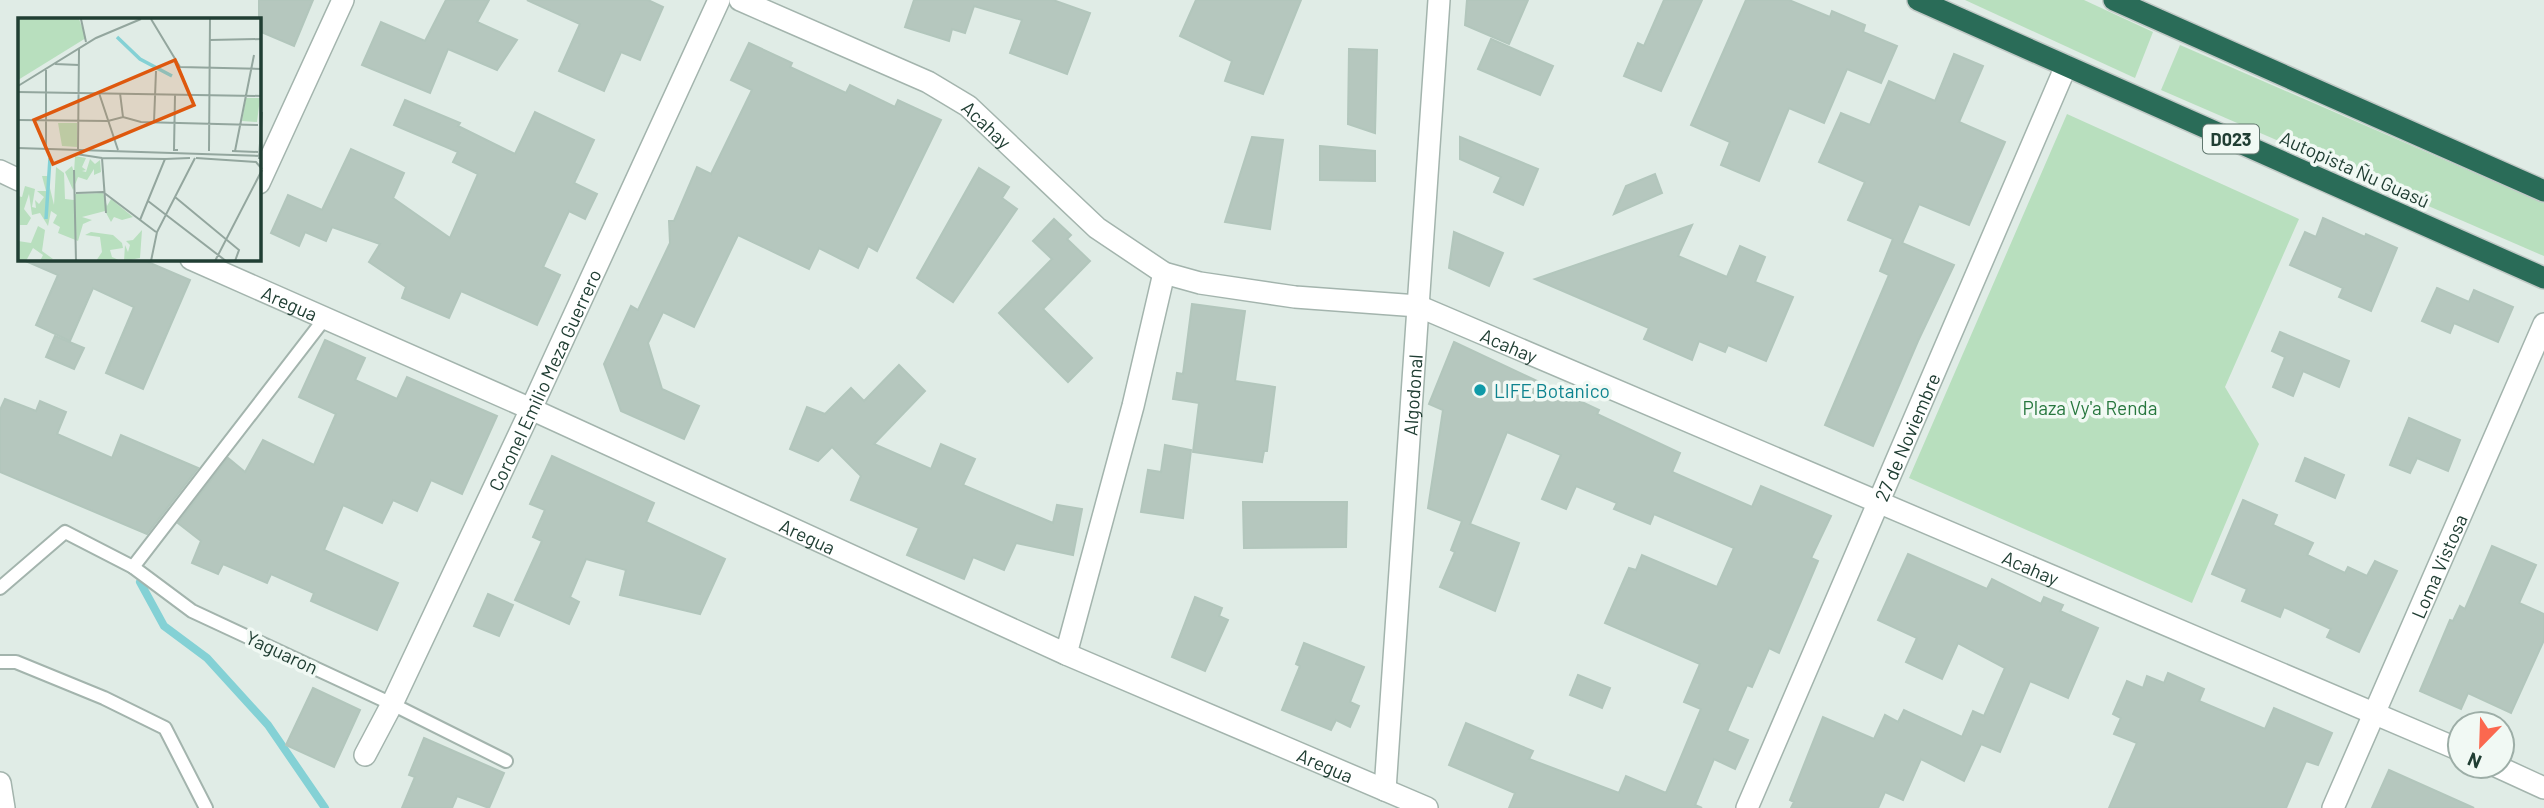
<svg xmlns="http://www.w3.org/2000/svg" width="2544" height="808" font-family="Barlow,sans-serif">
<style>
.green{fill:#b8dfbe}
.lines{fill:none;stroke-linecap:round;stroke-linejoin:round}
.stream{stroke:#84d1d5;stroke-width:8}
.building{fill:#b5c7be;stroke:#b2c6bc;stroke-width:2}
.service-casing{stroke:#a3b4ad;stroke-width:16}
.minor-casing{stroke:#a3b4ad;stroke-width:24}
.motorway-casing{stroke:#c1c9c6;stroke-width:24}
.service{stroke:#fff;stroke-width:12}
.minor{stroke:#fff;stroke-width:21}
.motorway{stroke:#2a6c58;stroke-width:21}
.culture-dot{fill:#0f9aa8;stroke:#f1f9f4;stroke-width:2.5}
.labels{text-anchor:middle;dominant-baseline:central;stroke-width:7;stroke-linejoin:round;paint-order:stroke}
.shield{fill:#f1f9f4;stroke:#5f766d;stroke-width:2}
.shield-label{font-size:18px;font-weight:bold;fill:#203e33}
.street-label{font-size:19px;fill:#203e33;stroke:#f1f9f4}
.culture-label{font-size:19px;fill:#0d838f;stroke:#f1f9f4;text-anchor:start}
.park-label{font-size:19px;fill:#27773e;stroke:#f1f9f4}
.inset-river{fill:none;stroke:#84d1d5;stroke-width:3.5}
.inset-road{fill:none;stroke:#93a69e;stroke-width:2}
.view{fill:#de580e;fill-opacity:0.15;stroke:#de580e;stroke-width:3.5}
.inset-edge{fill:none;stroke:#203e33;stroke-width:3.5}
</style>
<rect width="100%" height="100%" fill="#e0ece6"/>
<!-- green -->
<g class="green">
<path d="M1965,0h119l69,32 -18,46z"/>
<path d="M2180,45l364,158v53l-383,-166z"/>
<path d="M2067,114l232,105 -74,168 34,57 -67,159 -283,-125z"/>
</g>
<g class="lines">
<!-- stream -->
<path class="stream" d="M140,582l24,44 43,32 61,67 57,83"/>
</g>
<!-- building -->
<g class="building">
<path d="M259,0h54l-19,46 -35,-15z"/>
<path d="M446,0h43l-12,22 40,18 -20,30 -49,-21 -18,44 -68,-28 19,-43 44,19z"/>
<path d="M527,0h121l15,7 -23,53 -19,-8 -17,39 -45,-20 21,-47z"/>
<path d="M914,0h139l37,13 -23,61 -57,-21 12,-33 -48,-14 -9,27 -13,-4 -3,12 -44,-14z"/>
<path d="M1196,0h105l-38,94 -38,-13 7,-20 -52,-25z"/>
<path d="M1467,0h61l-19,44 -44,-19z"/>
<path d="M1664,0h38l-41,91 -37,-15 14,-33 6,3z"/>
<path d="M1746,0h43l41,17 2,-6 33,14 -2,7 34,14 -16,37 -34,-14 -23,54 -35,-15 -30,73 -38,-16 9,-23 -39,-17z"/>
<path d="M1491,39l62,27 -13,29 -62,-26z"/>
<path d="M749,43l43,20 -2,4 56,26 4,-8 45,22 3,-7 43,20 -64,131 -9,-5 -10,22 -39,-20 -10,21 -71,-34 -44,92 -31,-15 -15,31 14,46 37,17 -15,33 -63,-28 -17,-47 27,-58 7,4 32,-67 -1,-22h5l23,-54 14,7 41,-84 -21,-10z"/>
<path d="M1349,49l28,1 -2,83 -27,-9z"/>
<path d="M1954,54l29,12 -24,56 46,20 -36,83 -50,-21 -17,39 52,22 -36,76 -45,105 -48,-21 64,-150 -9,-4 13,-32 -45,-19 17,-38 -46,-20 22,-49 29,12 19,-44 46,20z"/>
<path d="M405,100l55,23 -2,3 57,28 20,-42 59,28 -20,43 23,11 -12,25 -16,-8 -26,56 17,8 -23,50 -76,-34 -12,27 -47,-20 4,-11 -37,-25 11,-18 -48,-17 -6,14 -21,-9 -6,14 -28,-13 17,-38 34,15 29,-61 53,24 -11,25 57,40 28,-64 -25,-12 5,-10 -64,-27z"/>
<path d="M1252,137l31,3 -13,89 -45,-7z"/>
<path d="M1460,137l78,32 -15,36 -29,-13 7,-15 -41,-18z"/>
<path d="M1320,146l55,5v30l-55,-1z"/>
<path d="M979,168l30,19 -7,11 15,11 -64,93 -36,-24z"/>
<path d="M1655,174l7,19 -48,21 12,-28z"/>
<path d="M2323,218l42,19 1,-3 31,14 -26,63 -32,-14 4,-9 -53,-23 15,-33 11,5z"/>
<path d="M1054,219l17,16 -4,4 23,22 -47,48 49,49 -24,24 -69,-69 53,-54 -19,-18z"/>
<path d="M1692,225l-14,31 49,21 13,-31 25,11 -10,25 38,15 -27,64 -38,-16 -3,7 -26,-11 -7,19 -48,-21 5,-11 -114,-49z"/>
<path d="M1454,232l49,21 -14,33 -40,-18z"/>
<path d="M21,259h120l49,21 -47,109 -37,-16 28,-66 -41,-19 -23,53 -34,-16 22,-50z"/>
<path d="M2437,288l32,14 5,-12 39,17 -15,35 -44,-19 -4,10 -28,-12z"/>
<path d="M1192,304l53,7 -10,70 40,6 -8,64h-3l-2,11 -69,-10 6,-49 -26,-4 4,-26 6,1z"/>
<path d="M2280,332l69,29 -10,26 -36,-16 -10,25 -20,-9 12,-30 -13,-6z"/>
<path d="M55,336l29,12 -10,21 -28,-12z"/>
<path d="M325,340l40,18 -10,22 42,19 10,-22 90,39 -35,78 -31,-14 -14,31 -24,-11 -11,23 -39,-18 -19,45 74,33 -21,47 -66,-29 3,-8 -43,-19 -4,9 -44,-19 -5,10 -26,-11 9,-22 -23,-18 50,-65 17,14 18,-32 51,25 22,-51 -37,-17z"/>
<path d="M1454,342l145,68 -2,4 83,39 -8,19 80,35 9,-21 70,30 -20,42 7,3 -39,92 -10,-5 -17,39 -5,-2 -20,46 21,9 -13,29 -21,-10 -19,46 7,3h-193l6,-15 -66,-28 17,-42 67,28 -4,8 90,34 7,-17 40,17 35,-84 -17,-7 16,-38 -95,-41 24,-55 7,2 6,-15 75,32 17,-39 -80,-34 -4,10 -36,-15 3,-6 -41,-17 -10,23 -24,-10 19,-44 -54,-23 -37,92 49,19 -24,68 -55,-24 15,-35 -4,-2 11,-29 -34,-13 15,-98 -14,-6z"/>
<path d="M899,365l26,26 -51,53 57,25 10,-25 34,15 -12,26 90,38 4,-18 25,4 -9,46 -57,-12 -12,27 -31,-13 -9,22 -57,-24 12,-27 -68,-28 10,-24 -29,-29 -14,14 -28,-12 17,-42 18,7 26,-26 13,13z"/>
<path d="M5,399l31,12 4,-10 26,11 -9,22 55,24 9,-23 77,33 -51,66 -147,-62v-62z"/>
<path d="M2409,418l51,22 -12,31 -31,-13 -7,15 -20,-8z"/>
<path d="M1165,445l26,5 -8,68 -42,-6 7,-42 13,2z"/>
<path d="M552,456l102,47 -8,19 79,37 -25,55 -80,-19 6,-25 -40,-11 -16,38 9,5 -10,22 -54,-24 27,-59 -9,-4 12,-27 -15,-6z"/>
<path d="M2305,458l39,17 -9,23 -39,-17z"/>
<path d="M2243,500l34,15 -4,10 40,18 -6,12 38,18 3,-6 19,9 8,-15 22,10 -38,81 -32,-15 4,-8 -47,-22 -4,10 -38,-16 5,-12 -35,-15z"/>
<path d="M1243,502h104l-1,45 -102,1z"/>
<path d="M2492,546l44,19 -17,38 25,11v26l-33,73 -43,-20 -7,16 -41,-18 30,-71 3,1 7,-15 5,3z"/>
<path d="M1908,554l79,35 5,-10 49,25 3,-7 19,8 -3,6 38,17 -30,70 -38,-17 -30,71 -19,-8 -17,37 -43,-22 -18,41 -18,-8 -7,16h-87l3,-6 -4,-2 33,-83 51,22 11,-24 13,7 6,-12 58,27 11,-26 11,5 21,-48 -47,-25 -16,36 -36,-17 11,-24 -39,-18z"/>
<path d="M488,594l25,11 -14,31 -25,-10z"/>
<path d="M1195,597l27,11 -3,8 9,4 -23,51 -33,-14z"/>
<path d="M1304,643l60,24 -14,35 9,4 -9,21 -14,-7 -5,10 -49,-20 18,-44 -4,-2z"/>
<path d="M2168,673l36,16 -5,12 66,28 9,-21 58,25 -14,32 -12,-4 -20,47h-177l28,-65 -23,-9 7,-16 -8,-4 14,-33 16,7 4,-12 17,7z"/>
<path d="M1578,675l32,13 -8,20 -32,-13z"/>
<path d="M313,688l47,22 -26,57 -48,-22z"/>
<path d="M424,738l80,35 -15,35 -32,-12 -5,12h-50l13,-31 -6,-2z"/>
<path d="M2389,770l85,38h-102z"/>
</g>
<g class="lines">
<!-- service casing -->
<g class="service-casing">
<g id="service">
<path d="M133,567l192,-249"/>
<path d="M0,588l65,-56 68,35 59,44 200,93 114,57"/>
<path d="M0,662h16l88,36 61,30 41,80"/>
</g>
</g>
<!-- minor casing -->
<g class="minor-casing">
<g id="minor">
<path id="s1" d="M740,0l188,82 40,24 129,122 67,45 36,10 95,14 123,9 1042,444"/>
<path d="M0,171l19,9"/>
<path d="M259,183l84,-183"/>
<path id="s2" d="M191,259l340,150 535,245 361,154"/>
<path d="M1066,654l67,-248 31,-133"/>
<path id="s3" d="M365,755l27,-51 139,-295 188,-409"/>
<path d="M2496,766l48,22"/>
<path d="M0,783l4,25"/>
<path id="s4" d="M1385,790l54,-790"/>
<path id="s5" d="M1747,808l319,-742"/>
<path id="s6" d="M2333,808l211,-484"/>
</g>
</g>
<!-- motorway casing -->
<g class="motorway-casing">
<g id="motorway">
<path d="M1918,0l626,278"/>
<path d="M2114,0l430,191"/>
</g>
</g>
<!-- service -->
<use href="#service" class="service"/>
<!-- minor -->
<use href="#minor" class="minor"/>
<!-- motorway -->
<use href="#motorway" class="motorway"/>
</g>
<!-- markers -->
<circle class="culture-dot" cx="1480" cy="390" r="7"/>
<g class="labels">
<!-- shield labels -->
<rect class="shield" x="2203" y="124.5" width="56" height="29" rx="5"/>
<g class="shield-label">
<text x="2231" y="139">D023</text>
</g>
<!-- street labels -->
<g class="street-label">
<text stroke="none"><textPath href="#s1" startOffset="278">Acahay</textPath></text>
<text transform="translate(2355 169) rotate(24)">Autopista Ñu Guasú</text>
<text stroke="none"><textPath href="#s2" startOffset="108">Aregua</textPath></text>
<text stroke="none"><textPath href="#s1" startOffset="866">Acahay</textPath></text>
<text stroke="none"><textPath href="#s3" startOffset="416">Coronel Emilio Meza Guerrero</textPath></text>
<text stroke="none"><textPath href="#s4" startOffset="396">Algodonal</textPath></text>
<text stroke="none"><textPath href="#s5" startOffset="404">27 de Noviembre</textPath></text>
<text stroke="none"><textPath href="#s2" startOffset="676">Aregua</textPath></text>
<text stroke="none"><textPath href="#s1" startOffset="1433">Acahay</textPath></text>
<text stroke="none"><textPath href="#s6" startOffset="264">Loma Vistosa</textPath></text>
<text transform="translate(282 652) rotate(25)">Yaguaron</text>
<text stroke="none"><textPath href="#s2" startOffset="1242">Aregua</textPath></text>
</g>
<!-- culture labels -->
<g class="culture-label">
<text x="1494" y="390">LIFE Botanico</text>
</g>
<!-- park labels -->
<g class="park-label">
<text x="2090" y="407">Plaza Vy'a Renda</text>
</g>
</g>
<!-- overview -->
<g transform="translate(18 18)">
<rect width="243" height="243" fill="#e0ece6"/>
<path d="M0,1h61l7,19 -68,42zM228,80h14l-3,24 -15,-1zM40,105h19v24l-15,-1zM57,138l11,2 -4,9 4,3 -4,1 4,1 4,-13 5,5 5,-4 1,12 -7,3v-6l-7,11 -9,-3 -5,13 -8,-18 7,-6 2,7zM38,149l8,6 1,26 9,1v-6l29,-1 4,13 4,-7 22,18 -11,3 -8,-3 -3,5 -6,-11 -23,6 10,3 -9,4 -5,17 -20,-8 2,-6 -7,-4 4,-8 -6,-4 -3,15 -8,-13 -8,2 -3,-21 -5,15 7,9 -4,7h-7l-2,-29 4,1 3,-11 10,3 -3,18 4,1 -1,-8 4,4 5,-7 -7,-6h9l-4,-15h5l7,29zM20,208l7,4 -3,21 11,8 -13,2 3,-6 -10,-7 -7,13h-8v-20l13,2zM124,212l-2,28 -16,3 1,-16 3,7 2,-7 -4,-4 7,-1zM73,214l22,3 9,8 1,5 -13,2 2,7 9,4h-25l6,-9 -2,-15 -15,-2z" fill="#b8dfbe"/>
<path class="inset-river" d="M99,19l23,22 32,17M28,201l4,-61"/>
<path class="inset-road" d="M63,1l5,23M133,1l29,48 82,2M192,22l52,-1M37,46l24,1M0,68l78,-48 45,-19M0,74l244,4M81,75l19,57M102,75l3,24M157,77l-1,55h4M0,102l90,1 15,-4 18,5 117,3M136,104l2,-51M0,130l244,8M28,131v-79M60,131l1,-100M191,133l1,-132M214,133l26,1M217,133l19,-96M58,136l26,4M178,140l60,4 6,7M147,141l25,-1M241,141l3,-47M56,152l2,91M58,175l27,-1 53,40M157,179l64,53 -4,11M130,183l78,60M88,195l-4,-55 63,1 -25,61M133,243l6,-29 38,-74M197,243l47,-91"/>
<path class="view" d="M157,42l19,45 -141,59 -19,-44z"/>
<rect width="243" height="243" class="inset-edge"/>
</g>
<!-- north arrow -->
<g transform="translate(2481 745) rotate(203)"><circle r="33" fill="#f1f9f4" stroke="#9daea7" stroke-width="2"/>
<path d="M0-5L12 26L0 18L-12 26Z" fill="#fb684f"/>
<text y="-10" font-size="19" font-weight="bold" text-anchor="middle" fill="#203e33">N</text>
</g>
</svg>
